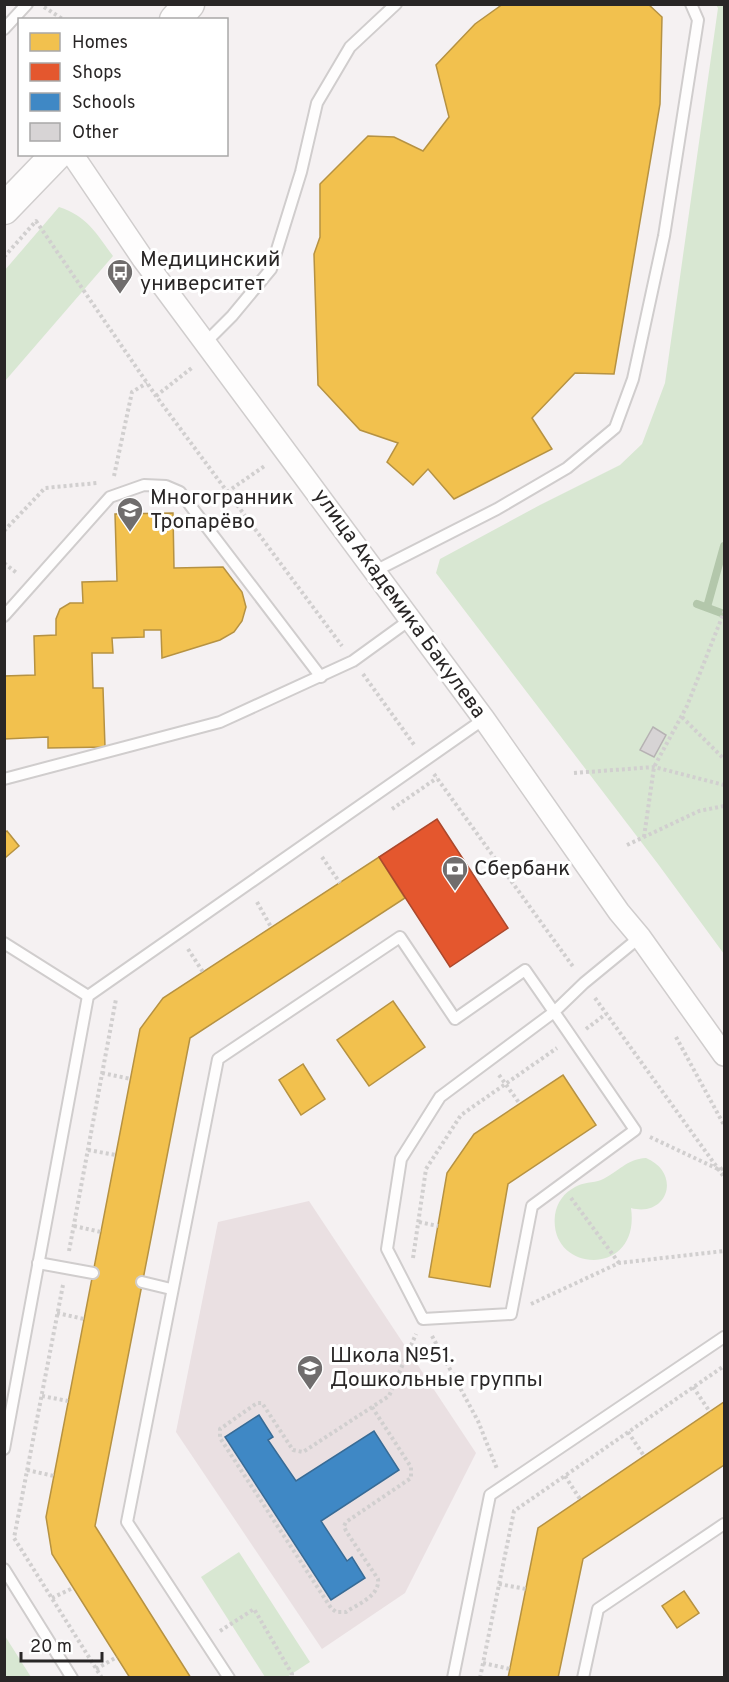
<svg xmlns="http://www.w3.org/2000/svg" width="729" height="1682" font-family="Overpass,sans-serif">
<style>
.built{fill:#eae0e2}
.green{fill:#d8e7d2}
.homes{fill:#f2c14e;stroke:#b69242;stroke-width:1.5}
.shops{fill:#e4572e;stroke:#ac482c;stroke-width:1.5}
.schools{fill:#3f88c5;stroke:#386b95;stroke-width:1.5}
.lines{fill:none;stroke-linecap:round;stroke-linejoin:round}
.stream{stroke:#b3c7ab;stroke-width:8}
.building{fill:#d7d4d5;stroke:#b6b2b3;stroke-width:1.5}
.service-casing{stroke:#d0cdcd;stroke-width:14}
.minor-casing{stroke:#d0cdcd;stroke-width:24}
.secondary-casing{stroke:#d0cdcd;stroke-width:33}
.path{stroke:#d1cfcf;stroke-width:4;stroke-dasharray:3 3;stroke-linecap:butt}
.service{stroke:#fefdfd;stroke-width:10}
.minor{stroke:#fefdfd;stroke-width:21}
.secondary{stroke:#fefdfd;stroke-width:30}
.labels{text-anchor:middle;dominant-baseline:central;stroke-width:6;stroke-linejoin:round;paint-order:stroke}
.poi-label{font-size:21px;fill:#292626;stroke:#fff;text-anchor:start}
.street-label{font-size:21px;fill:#292626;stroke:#fff}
</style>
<rect width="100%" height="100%" fill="#f5f1f2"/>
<!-- built -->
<path class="built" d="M309,1201l167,252 -71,140 -83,56 -146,-217 42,-210z"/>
<!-- green -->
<g class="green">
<path d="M716,5h8v949l-66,-90 -222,-291 4,-14 100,-54 80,-40 22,-21 23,-61 53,-375z"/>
<path d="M59,207c28,9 37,26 54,49l-108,125v-111z"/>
<path d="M646,1158c36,15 22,60 -15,50 10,70 -83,66 -76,7 2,-13 9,-22 20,-28 8,-5 18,-4 26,-7 18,-8 25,-21 45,-22z"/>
<path d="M239,1552l71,110 -23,15h-22l-64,-100z"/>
<path d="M5,1636l26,41h-26z"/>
</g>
<!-- homes -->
<g class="homes">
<path d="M503,4h145l14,13 -2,87 -46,270 -39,-1 -43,45 20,31 -98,50 -26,-30 -15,16 -26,-23 11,-19 -38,-13 -42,-45 -4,-131 6,-17v-53l48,-48 26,1 29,14 26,-34 -13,-52 39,-41z"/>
<path d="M173,513l1,55 49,-1 19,25 4,15 -4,14 -8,11 -14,8 -58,18 -1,-28h-17v7l-32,1 1,15h-21l1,35h10l2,59 -57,1v-11l-44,2v-63l31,-1 -1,-39 22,-1v-16l4,-10 10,-6h13l-1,-21 35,-1 -2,-67z"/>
<path d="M7,831l12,15 -14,12 -1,-25z"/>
<path d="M379,857l26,41 -215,140 -95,488 96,152h-61l-78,-124 -6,-37 94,-488 23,-31z"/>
<path d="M393,1001l32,46 -56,39 -32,-46z"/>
<path d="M303,1064l22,35 -24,16 -22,-35z"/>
<path d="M563,1075l33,50 -88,59 -18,103 -61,-10 18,-104 27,-39z"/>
<path d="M724,1402v63l-141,94 -25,119h-50l30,-150z"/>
<path d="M684,1591l15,22 -22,15 -15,-22z"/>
</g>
<!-- shops -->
<path class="shops" d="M437,819l71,109 -58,39 -71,-110z"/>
<!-- schools -->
<path class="schools" d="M259,1415l14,22 -5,3 28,41 78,-50 25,39 -78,51 26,40 5,-4 13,21 -34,22 -106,-163z"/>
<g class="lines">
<!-- stream -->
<g class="stream">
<path d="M697,604l27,10"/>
<path d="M707,607l17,-61"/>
</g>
</g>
<!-- building -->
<path class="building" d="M653,727l13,8 -12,22 -14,-7z"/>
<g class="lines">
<!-- service casing -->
<g class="service-casing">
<g id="service">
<path d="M4,29l23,-25"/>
<path d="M206,342l26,-26 39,-47 30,-97 16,-69 33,-56 46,-43"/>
<path d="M375,571l122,-62 70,-41 48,-40 18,-49 31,-143 34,-216 -7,-16"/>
<path d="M4,616l106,-119 34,-12 22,1 14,6 141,185"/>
<path d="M4,779l216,-57 133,-61 58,-42"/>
<path d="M4,943l84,53"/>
<path d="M38,1263l55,10"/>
<path d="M142,1282l29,7"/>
<path d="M4,1449l84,-453 396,-277"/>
<path d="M4,1569l68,109"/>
<path d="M229,1678l-102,-156 91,-463 182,-122 55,82 70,-49c37,53 74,107 110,160l-103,76 -21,108 -88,5 -36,-70 14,-90 39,-62 114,-85 30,-29 56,-46"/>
<path d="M453,1678l37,-183 234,-158"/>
<path d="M583,1678l15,-69 126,-85"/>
</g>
</g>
<!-- minor casing -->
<g class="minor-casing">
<path id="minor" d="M72,154l71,105 341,460 135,193 21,25 84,118"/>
</g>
<!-- secondary casing -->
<g class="secondary-casing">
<g id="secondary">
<path d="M175,20l14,-16"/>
<path d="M4,209l53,-55"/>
</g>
</g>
<!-- path -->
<g class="path">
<path d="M44,7l20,13"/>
<path d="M4,257l32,-36 120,175 186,250"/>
<path d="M156,396l37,-29"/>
<path d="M114,476l18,-84 15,-9"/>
<path d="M227,492l39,-27"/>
<path d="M4,531l41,-43 52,-5"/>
<path d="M4,563l14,11"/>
<path d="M363,674l52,72"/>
<path d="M682,717l42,42"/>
<path d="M574,773l80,-6 70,18"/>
<path d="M434,774l140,194"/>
<path d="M392,809l45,-31"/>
<path d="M644,837l10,-70 33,-61 37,-94"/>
<path d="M627,845l72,-34 25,-5"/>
<path d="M322,857l18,26"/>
<path d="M257,902l14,25"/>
<path d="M188,949l15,23"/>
<path d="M595,998l129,179"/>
<path d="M586,1029l20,-15"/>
<path d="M676,1037l48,88"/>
<path d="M102,1073l29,6"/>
<path d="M499,1075l21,29"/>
<path d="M650,1137l70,33 4,-3"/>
<path d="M88,1150l28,5"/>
<path d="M571,1198l48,65"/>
<path d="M419,1222l19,4"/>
<path d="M74,1226l27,6"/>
<path d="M69,1251l47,-252"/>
<path d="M413,1258l13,-89 35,-54 96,-67"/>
<path d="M63,1285l-49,253 88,140"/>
<path d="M531,1304l88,-41 105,-12"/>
<path d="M57,1313l27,6"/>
<path d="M432,1336l46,85 19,48"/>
<path d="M693,1387l17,25"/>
<path d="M42,1396l26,5"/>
<path d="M372,1407l39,60v11l-65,44 -2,4 2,5 32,48c2,17 -20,25 -32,33h-10l-5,-4 -111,-170v-9l37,-26h5l31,47 10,2 86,-56 27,-62"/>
<path d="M628,1432l16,24"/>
<path d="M27,1470l27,6"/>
<path d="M565,1476l15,23"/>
<path d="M499,1584l27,5"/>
<path d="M52,1598l21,-10"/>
<path d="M220,1631l34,-22 38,65v4"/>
<path d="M483,1663l27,6"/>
<path d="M96,1669l21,-12"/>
<path d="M480,1678l34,-167 210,-145"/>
</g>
<!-- service -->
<use href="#service" class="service"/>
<!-- minor -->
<use href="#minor" class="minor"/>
<!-- secondary -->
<use href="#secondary" class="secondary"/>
</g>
<!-- icons -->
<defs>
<g id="bus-pin" transform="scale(1.35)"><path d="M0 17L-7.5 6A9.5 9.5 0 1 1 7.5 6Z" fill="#706d6d" stroke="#fff"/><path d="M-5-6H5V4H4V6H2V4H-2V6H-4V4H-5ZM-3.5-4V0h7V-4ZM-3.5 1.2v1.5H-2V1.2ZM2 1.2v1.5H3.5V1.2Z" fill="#fff"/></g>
<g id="school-pin" transform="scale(1.35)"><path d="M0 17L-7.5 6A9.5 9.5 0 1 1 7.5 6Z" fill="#706d6d" stroke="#fff"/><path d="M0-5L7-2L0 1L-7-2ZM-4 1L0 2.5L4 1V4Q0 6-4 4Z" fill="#fff"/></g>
<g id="bank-pin" transform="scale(1.35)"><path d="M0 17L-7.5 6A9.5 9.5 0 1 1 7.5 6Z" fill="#706d6d" stroke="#fff"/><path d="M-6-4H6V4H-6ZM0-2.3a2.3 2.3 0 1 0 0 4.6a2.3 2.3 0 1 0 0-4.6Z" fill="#fff"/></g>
</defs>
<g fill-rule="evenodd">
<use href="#bus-pin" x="120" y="272"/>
<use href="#school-pin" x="130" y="510"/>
<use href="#bank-pin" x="455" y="869"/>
<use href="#school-pin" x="310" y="1368"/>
</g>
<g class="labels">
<!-- poi labels -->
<g class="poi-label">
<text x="140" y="260">Медицинский<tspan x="140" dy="24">университет</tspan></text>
<text x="150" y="498">Многогранник<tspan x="150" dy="24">Тропарёво</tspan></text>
<text x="474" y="869">Сбербанк</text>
<text x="330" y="1356">Школа №51.<tspan x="330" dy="24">Дошкольные группы</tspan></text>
</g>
<!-- street labels -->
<g class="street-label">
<text transform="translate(399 604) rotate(54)">улица Академика Бакулева</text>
</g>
</g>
<!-- border -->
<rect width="729" height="1682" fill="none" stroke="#292626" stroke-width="12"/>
<!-- legend -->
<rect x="18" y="18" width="210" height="138" fill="#ffffff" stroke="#a9a8a8" stroke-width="1.5"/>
<rect x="30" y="33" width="30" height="18" fill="#f2c14e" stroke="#a9a8a8" stroke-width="1.5"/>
<text x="72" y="48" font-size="18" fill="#292626">Homes</text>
<rect x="30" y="63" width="30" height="18" fill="#e4572e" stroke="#a9a8a8" stroke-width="1.5"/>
<text x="72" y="78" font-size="18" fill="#292626">Shops</text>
<rect x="30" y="93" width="30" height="18" fill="#3f88c5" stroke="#a9a8a8" stroke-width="1.5"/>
<text x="72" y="108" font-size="18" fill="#292626">Schools</text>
<rect x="30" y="123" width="30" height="18" fill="#d7d4d5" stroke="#a9a8a8" stroke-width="1.5"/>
<text x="72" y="138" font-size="18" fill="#292626">Other</text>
<!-- scale -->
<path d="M21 1652v9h81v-9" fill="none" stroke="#292626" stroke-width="3"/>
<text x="30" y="1652" font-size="18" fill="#292626" stroke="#ffffff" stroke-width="4.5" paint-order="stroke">20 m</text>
</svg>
